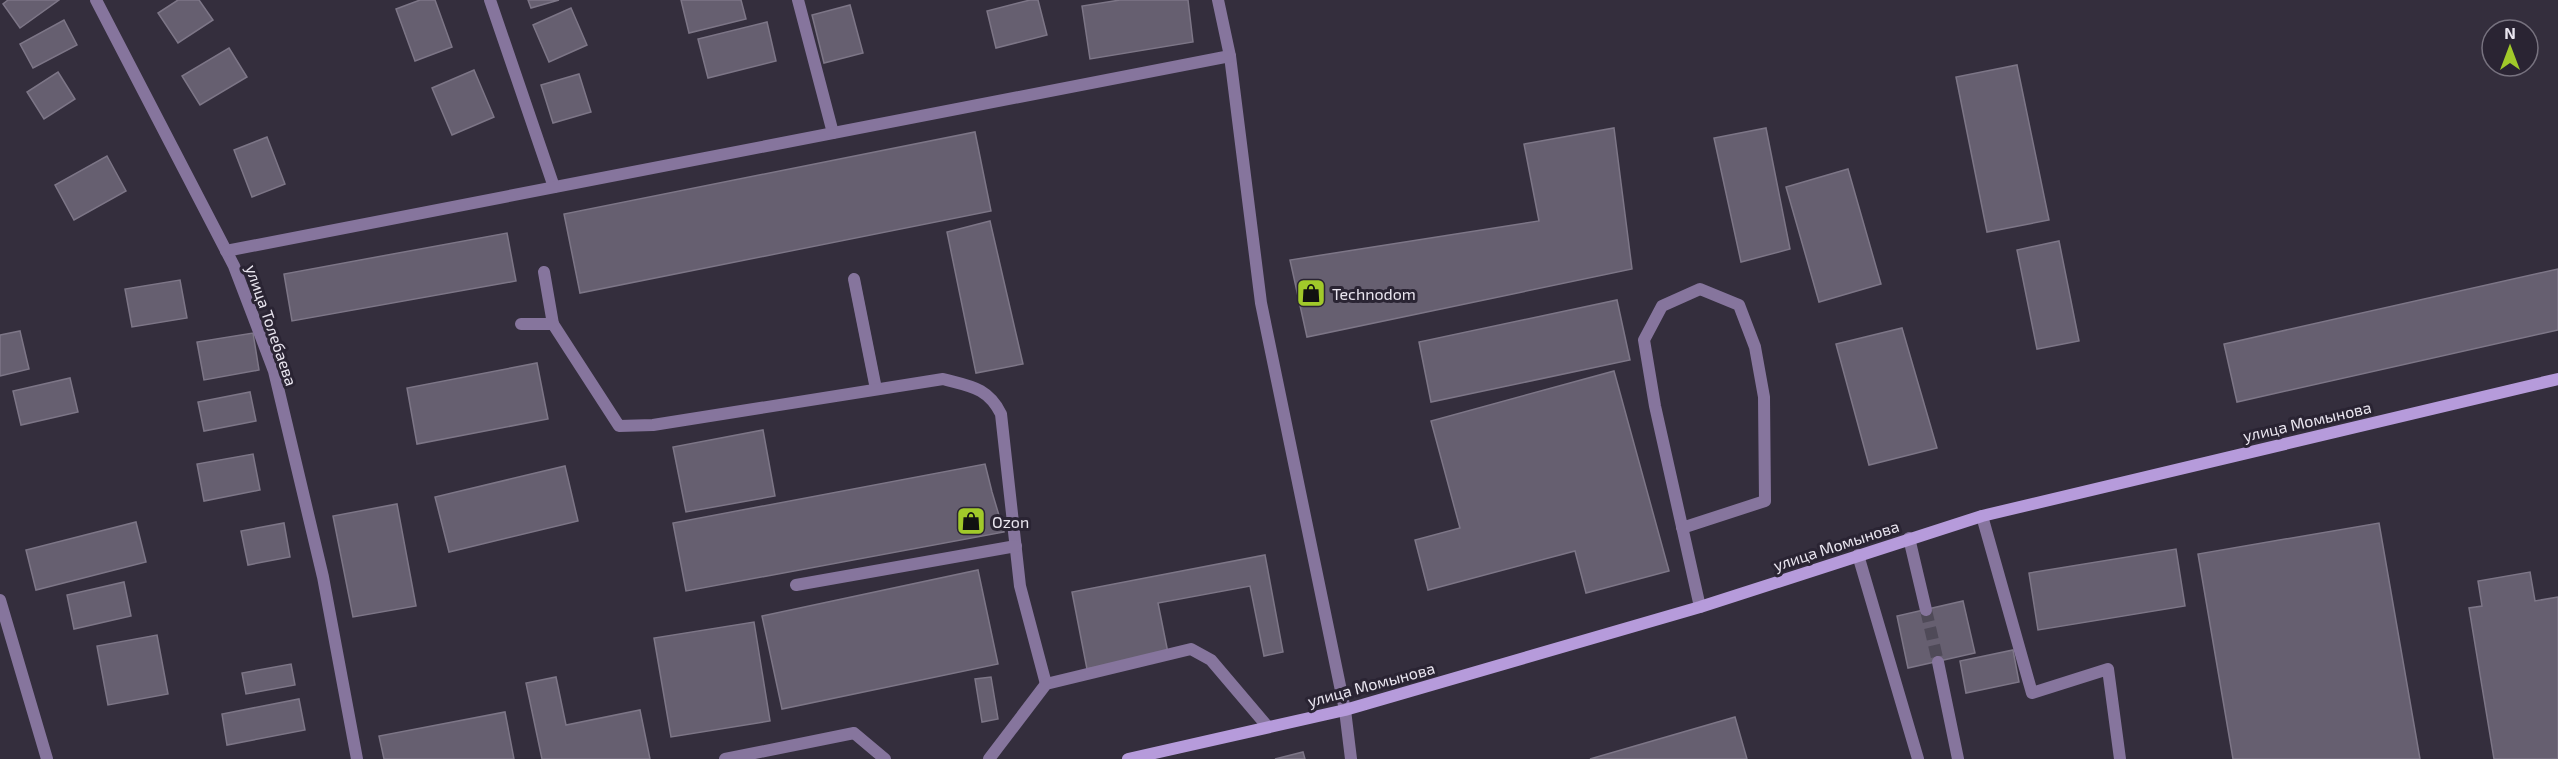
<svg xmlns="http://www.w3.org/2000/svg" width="2558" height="759" font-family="'Exo 2',sans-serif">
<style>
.building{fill:#665f70;stroke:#7d7687;stroke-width:1.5}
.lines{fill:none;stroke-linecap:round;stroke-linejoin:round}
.minor-tunnel{stroke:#4f4a58;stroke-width:12;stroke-dasharray:12 6;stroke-linecap:butt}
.service{stroke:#86759d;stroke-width:12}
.minor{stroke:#86759d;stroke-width:12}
.secondary{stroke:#b69bdb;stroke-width:12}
.labels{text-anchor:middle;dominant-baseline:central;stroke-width:6;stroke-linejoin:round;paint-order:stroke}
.poi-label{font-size:16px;fill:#eae6f0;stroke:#2a2433;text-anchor:start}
.street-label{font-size:16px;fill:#eae6f0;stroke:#2a2433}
</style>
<rect width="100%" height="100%" fill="#342e3d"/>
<!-- building -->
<g class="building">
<path d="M8,0h51l-39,28 -17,-24z"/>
<path d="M178,0h21l14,20 -35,23 -20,-30z"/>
<path d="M420,0h15l17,47 -37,14 -19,-52z"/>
<path d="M528,0h31l-28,8z"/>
<path d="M681,0h60l5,19 -57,14z"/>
<path d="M1030,0h8l9,35 -51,13 -9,-37z"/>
<path d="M1120,0h68l5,42 -103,17 -8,-53z"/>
<path d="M850,5l13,48 -39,10 -12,-48z"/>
<path d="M571,8l16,37 -38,17 -16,-37z"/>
<path d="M64,20l13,25 -44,23 -13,-24z"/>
<path d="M767,22l9,39 -68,17 -10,-39z"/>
<path d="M229,48l18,29 -47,28 -18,-29z"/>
<path d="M2017,65l32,155 -62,12 -31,-155z"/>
<path d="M474,70l20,47 -42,18 -20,-47z"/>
<path d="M58,72l17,27 -31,20 -17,-27z"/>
<path d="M579,74l12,38 -38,11 -12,-38z"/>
<path d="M1614,128l18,141 -325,68 -17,-77 249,-39 -15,-77z"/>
<path d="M1766,128l24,121 -49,13 -27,-124z"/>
<path d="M975,132l16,79 -411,82 -16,-79z"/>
<path d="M267,137l18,47 -33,13 -18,-47z"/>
<path d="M107,156l19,35 -52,29 -19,-35z"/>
<path d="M1848,169l33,115 -62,18 -33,-115z"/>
<path d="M990,221l33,143 -47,9 -29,-141z"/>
<path d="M507,233l9,48 -224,40 -8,-47z"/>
<path d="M2059,241l20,100 -42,8 -20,-99z"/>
<path d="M2558,269v61l-321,72 -13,-58z"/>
<path d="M180,280l7,38 -55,9 -7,-38z"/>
<path d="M1617,300l13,60 -199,42 -12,-60z"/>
<path d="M1902,328l35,120 -68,17 -33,-121z"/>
<path d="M20,331l9,38 -29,7v-41z"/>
<path d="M253,333l6,37 -55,10 -7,-38z"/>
<path d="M537,363l11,56 -131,25 -10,-56z"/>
<path d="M1614,371l55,200 -83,22 -11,-42 -147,39 -13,-50 45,-12 -29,-107z"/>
<path d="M70,378l8,34 -57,13 -8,-34z"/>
<path d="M250,392l6,29 -52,10 -6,-29z"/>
<path d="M763,430l12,66 -89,16 -13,-65z"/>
<path d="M253,454l7,36 -56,11 -7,-37z"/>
<path d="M985,464l7,28 12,40 -318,59 -13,-68z"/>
<path d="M565,466l13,55 -129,31 -14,-55z"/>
<path d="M397,504l19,102 -63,11 -20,-101z"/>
<path d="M136,522l10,40 -110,28 -10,-40z"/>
<path d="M284,523l6,34 -42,8 -7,-34z"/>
<path d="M2379,523l41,236h-187l-35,-205z"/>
<path d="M2176,549l9,57 -147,24 -9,-57z"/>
<path d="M1265,555l18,97 -19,4 -14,-70 -92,17 10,50 -81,16 -15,-77z"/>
<path d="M978,570l20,94 -216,45 -20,-93z"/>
<path d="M2530,572l5,29 23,-4v162h-64l-25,-151 13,-2 -4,-25z"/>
<path d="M124,582l7,34 -57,13 -7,-34z"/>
<path d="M1963,601l12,52 -67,15 -11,-52z"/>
<path d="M754,622l16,99 -99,16 -17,-99z"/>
<path d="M157,635l11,59 -60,11 -11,-59z"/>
<path d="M2013,650l6,32 -53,11 -6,-32z"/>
<path d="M291,664l4,21 -49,9 -4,-21z"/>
<path d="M556,677l10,48 74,-15 10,49h-108l-16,-76z"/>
<path d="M991,677l7,42 -16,3 -7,-43z"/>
<path d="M299,699l6,31 -78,15 -5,-31z"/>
<path d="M505,712l9,47h-130l-5,-23z"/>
<path d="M1735,717l12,42h-157z"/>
<path d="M1303,752l2,7h-30z"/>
</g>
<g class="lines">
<!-- minor-tunnel -->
<path class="minor-tunnel" d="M1926,610l12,52"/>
<!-- service -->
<g class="service">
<path d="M544,272l9,52"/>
<path d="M854,279l22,110"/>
<path d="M521,324h32l66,102 34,-1 290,-46c26,7 45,8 58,35l19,172 26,98"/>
<path d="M1982,516l50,177 76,-24 12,90"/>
<path d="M1682,528l83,-27 -1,-104 -9,-50 -16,-42 -39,-16 -38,17 -18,34 11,66 45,201"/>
<path d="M1858,555l60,204"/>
<path d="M796,585l220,-39"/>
<path d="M725,759l129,-26 31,26"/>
<path d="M989,759l57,-75 145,-35 20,11 57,67"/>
</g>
<!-- minor -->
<g class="minor">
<path d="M96,0l138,266 40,105 49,206 34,182"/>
<path d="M490,0l64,187"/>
<path d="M798,0l35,133"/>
<path d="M1218,0l12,56 31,247 84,407 6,49"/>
<path d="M226,251l1004,-195"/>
<path d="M1909,538l17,72"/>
<path d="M0,600l47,159"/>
<path d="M1938,662l20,97"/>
</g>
<!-- secondary -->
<path class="secondary" d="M1128,759l217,-49 355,-103 282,-91 576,-137"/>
</g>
<!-- icons -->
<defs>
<g id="shop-square" transform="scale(1.5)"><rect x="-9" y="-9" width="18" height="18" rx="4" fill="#a1c92a" stroke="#2a2433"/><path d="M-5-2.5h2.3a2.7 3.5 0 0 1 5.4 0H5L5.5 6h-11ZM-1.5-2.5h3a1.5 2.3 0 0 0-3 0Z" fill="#111"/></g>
</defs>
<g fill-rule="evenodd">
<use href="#shop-square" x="1311" y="293"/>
<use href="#shop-square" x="971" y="521"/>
</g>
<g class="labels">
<!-- poi labels -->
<g class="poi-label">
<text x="1332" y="293">Technodom</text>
<text x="992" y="521">Ozon</text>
</g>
<!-- street labels -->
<g class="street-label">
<text transform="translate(272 325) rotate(71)">улица Толебаева</text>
<text transform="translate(2307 421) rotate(-13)">улица Момынова</text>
<text transform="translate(1836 545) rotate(-18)">улица Момынова</text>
<text transform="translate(1371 684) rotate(-15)">улица Момынова</text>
</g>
</g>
<!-- north arrow -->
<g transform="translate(2510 48)"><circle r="28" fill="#2a2433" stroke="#77727f" stroke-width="1.5"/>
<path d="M0-4.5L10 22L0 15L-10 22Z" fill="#a1c92a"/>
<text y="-9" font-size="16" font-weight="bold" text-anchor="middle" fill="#eae6f0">N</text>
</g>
</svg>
